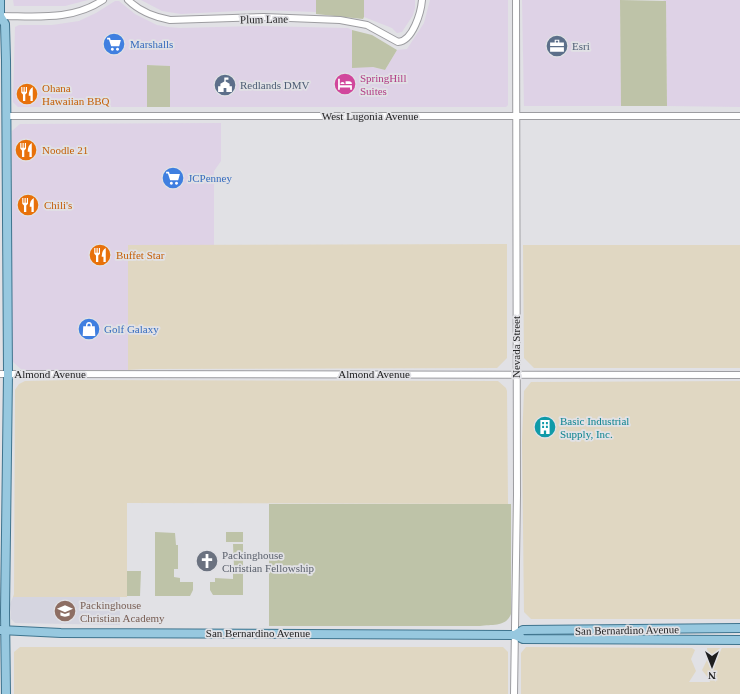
<svg xmlns="http://www.w3.org/2000/svg" width="740" height="694" font-family="'Times New Roman',serif">
<style>
.commercial{fill:#ded2e6}
.industrial{fill:#e0d7c2}
.built{fill:#d5d5e0}
.green{fill:#bec3a8}
.lines{fill:none;stroke-linecap:round;stroke-linejoin:round}
.minor-casing{stroke:#9d9da1;stroke-width:8}
.major-casing{stroke:#3f748e;stroke-width:10}
.minor{stroke:#fff;stroke-width:6}
.major{stroke:#97c8df;stroke-width:8}
.labels{text-anchor:middle;dominant-baseline:central;stroke-width:3.5;stroke-linejoin:round;paint-order:stroke}
.street-label{font-size:11px;fill:#1e1e1f;stroke:#e1e1e5}
.shop-label{font-size:11px;fill:#366cbe;stroke:#e1e1e5;text-anchor:start}
.service-label{font-size:11px;fill:#4e5e75;stroke:#e1e1e5;text-anchor:start}
.hotel-label{font-size:11px;fill:#b23c85;stroke:#e1e1e5;text-anchor:start}
.food-label{font-size:11px;fill:#c56008;stroke:#e1e1e5;text-anchor:start}
.culture-label{font-size:11px;fill:#0d838f;stroke:#e1e1e5;text-anchor:start}
.worship-label{font-size:11px;fill:#5b616d;stroke:#e1e1e5;text-anchor:start}
.education-label{font-size:11px;fill:#785e54;stroke:#e1e1e5;text-anchor:start}
</style>
<rect width="100%" height="100%" fill="#e1e1e5"/>
<!-- commercial -->
<g class="commercial">
<path d="M13,0h75l-23,6h-51z"/>
<path d="M141,0h175v12l-58,-2 -77,4 -19,-3z"/>
<path d="M364,0h51v8l-2,7 -11,17 -5,1 -5,-5 -28,-11z"/>
<path d="M430,0h78v105l-2,2h-336v-41l-23,-1v42h-129l-5,-5 2,-75 4,-2h33l27,-4 17,-8 19,-12h4l16,13 22,11 11,2 12,1 77,-2 91,2 4,2v37h21l12,3 12,-20 10,-1 17,-26z"/>
<path d="M522,0h98l1,106h-97z"/>
<path d="M663,0h77v107l-73,-1 -1,-104z"/>
<path d="M221,123v38l-7,10v74h-86v125h-106l-10,-9v-230l8,-7z"/>
</g>
<!-- industrial -->
<g class="industrial">
<path d="M507,244v114l-10,10 -355,1 -14,1v-125z"/>
<path d="M523,245h217v123h-206l-10,-10z"/>
<path d="M70,380l428,1 8,7 1,3 1,113 -381,-1v94h-114l1,-3 1,-204 4,-6 6,-3z"/>
<path d="M740,381v238h-209l-7,-7 -2,-171 2,-50 7,-9z"/>
<path d="M20,647h483l5,5v42h-494v-42z"/>
<path d="M526,647l166,1 3,2 -4,9 5,12 -7,11h21l-1,-3 -7,-9 6,-12 -1,-10h33v46h-219v-41z"/>
</g>
<!-- built -->
<path class="built" d="M13,597h107v28l-105,-2 -4,-4 -1,-15z"/>
<!-- green -->
<g class="green">
<path d="M316,0h48v17l-1,2 -47,-5z"/>
<path d="M620,0l46,1 1,105h-46z"/>
<path d="M352,30l20,5 25,15 -12,20 -12,-3 -21,1z"/>
<path d="M147,65l23,1v41h-23z"/>
<path d="M269,504h242v110c-5,13 -19,10 -31,12h-211z"/>
<path d="M155,532l20,1 1,12h2v24h-4v8l6,1v4h13v8l-3,6h-35z"/>
<rect x="226" y="532" width="17" height="10"/>
<path d="M233,544h10v23h-9z"/>
<path d="M127,571h14l-1,25h-13z"/>
<path d="M233,571h7v2l3,-2v24h-30l-3,-5v-8h5v-4l18,1z"/>
</g>
<g class="lines">
<!-- minor casing -->
<g class="minor-casing">
<g id="minor">
<path d="M128,0c12,12 26,17 42,20l94,-3 76,3 27,5 31,17c15,-1 23,-30 24,-42"/>
<path d="M0,16c36,0 72,5 103,-16"/>
<path d="M6,116h734"/>
<path d="M0,374l740,1"/>
<path d="M514,694l3,-199 -1,-495"/>
</g>
</g>
<!-- major casing -->
<g class="major-casing">
<g id="major">
<path d="M0,0v16l5,8 1,36 2,314 -3,238 1,82"/>
<path d="M0,630l61,3 454,2 8,4 217,1"/>
<path d="M515,635l8,-5 217,-2"/>
</g>
</g>
<!-- minor -->
<use href="#minor" class="minor"/>
<!-- major -->
<use href="#major" class="major"/>
</g>
<!-- icons -->
<defs>
<g id="supermarket-disc" transform="scale(1.15)"><circle r="9.5" fill="#3f7fe0" stroke="#e1e1e5"/><path d="M-6-5.5h2.5l.6 2H6L4.5 2H-2.5L-4.4-4H-6ZM-1.5 3.2a1.3 1.3 0 1 0 .1 0ZM3 3.2a1.3 1.3 0 1 0 .1 0Z" fill="#fff"/></g>
<g id="office-disc" transform="scale(1.15)"><circle r="9.5" fill="#5c6f8a" stroke="#e1e1e5"/><path d="M-6-3h4V-5.5h4V-3h4V5H-6ZM-1-4.5V-3h2v-1.5ZM-6 0V1H6V0Z" fill="#fff"/></g>
<g id="hotel-disc" transform="scale(1.15)"><circle r="9.5" fill="#d1479c" stroke="#e1e1e5"/><path d="M-6-4.5h1.5V1H6V5H4.5V3h-9V5H-6ZM-4 0a1.8 1.8 0 1 1 3.6 0ZM.5 0V-2.5h3Q6-2.5 6 0Z" fill="#fff"/></g>
<g id="civic-disc" transform="scale(1.15)"><circle r="9.5" fill="#5c6f8a" stroke="#e1e1e5"/><path d="M-.6-6.5H3V-4.5H.6V-3L4-1V1h2V6H-6V1h2V-1L-.6-3ZM-1.2 2.5V6h2.4V2.5Z" fill="#fff"/></g>
<g id="restaurant-disc" transform="scale(1.15)"><circle r="9.5" fill="#e8710a" stroke="#e1e1e5"/><path d="M-5-6h1v4h1v-4h1v4h1v-4h1v5L-1.5 .5V6h-2V.5L-5-1ZM5-6V6H3V1.5H1.5Q1.5-4 5-6Z" fill="#fff"/></g>
<g id="shop-disc" transform="scale(1.15)"><circle r="9.5" fill="#3f7fe0" stroke="#e1e1e5"/><path d="M-5-2.5h2.3a2.7 3.5 0 0 1 5.4 0H5L5.5 6h-11ZM-1.5-2.5h3a1.5 2.3 0 0 0-3 0Z" fill="#fff"/></g>
<g id="building-disc" transform="scale(1.15)"><circle r="9.5" fill="#0f9aa8" stroke="#e1e1e5"/><path d="M-4-6H4V6H1V3H-1V6H-4ZM-2.5-4.3h1.7v1.8h-1.7ZM.8-4.3h1.7v1.8H.8ZM-2.5-1h1.7V.8h-1.7ZM.8-1h1.7V.8H.8Z" fill="#fff"/></g>
<g id="church-disc" transform="scale(1.15)"><circle r="9.5" fill="#6b7280" stroke="#e1e1e5"/><path d="M-1.2-6h2.4v3.5h3.3v2.4h-3.3V6h-2.4V-.1h-3.3v-2.4h3.3Z" fill="#fff"/></g>
<g id="school-disc" transform="scale(1.15)"><circle r="9.5" fill="#8d6e63" stroke="#e1e1e5"/><path d="M0-5L7-2L0 1L-7-2ZM-4 1L0 2.5L4 1V4Q0 6-4 4Z" fill="#fff"/></g>
</defs>
<g fill-rule="evenodd">
<use href="#supermarket-disc" x="114" y="44"/>
<use href="#office-disc" x="557" y="46"/>
<use href="#hotel-disc" x="345" y="84"/>
<use href="#civic-disc" x="225" y="85"/>
<use href="#restaurant-disc" x="27" y="94"/>
<use href="#restaurant-disc" x="26" y="150"/>
<use href="#supermarket-disc" x="173" y="178"/>
<use href="#restaurant-disc" x="28" y="205"/>
<use href="#restaurant-disc" x="100" y="255"/>
<use href="#shop-disc" x="89" y="329"/>
<use href="#building-disc" x="545" y="427"/>
<use href="#church-disc" x="207" y="561"/>
<use href="#school-disc" x="65" y="611"/>
</g>
<g class="labels">
<!-- street labels -->
<g class="street-label">
<text transform="translate(264 19) rotate(-1)">Plum Lane</text>
<text x="370" y="116">West Lugonia Avenue</text>
<text transform="translate(516 347) rotate(-90)">Nevada Street</text>
<text x="50" y="374">Almond Avenue</text>
<text x="374" y="374">Almond Avenue</text>
<text transform="translate(627 630) rotate(-1)">San Bernardino Avenue</text>
<text x="258" y="633">San Bernardino Avenue</text>
</g>
<!-- shop labels -->
<g class="shop-label">
<text x="130" y="44">Marshalls</text>
<text x="188" y="178">JCPenney</text>
<text x="104" y="329">Golf Galaxy</text>
</g>
<!-- service labels -->
<g class="service-label">
<text x="572" y="46">Esri</text>
<text x="240" y="85">Redlands DMV</text>
</g>
<!-- hotel labels -->
<g class="hotel-label">
<text x="360" y="78">SpringHill<tspan x="360" dy="13">Suites</tspan></text>
</g>
<!-- food labels -->
<g class="food-label">
<text x="42" y="88">Ohana<tspan x="42" dy="13">Hawaiian BBQ</tspan></text>
<text x="42" y="150">Noodle 21</text>
<text x="44" y="205">Chili's</text>
<text x="116" y="255">Buffet Star</text>
</g>
<!-- culture labels -->
<g class="culture-label">
<text x="560" y="421">Basic Industrial<tspan x="560" dy="13">Supply, Inc.</tspan></text>
</g>
<!-- worship labels -->
<g class="worship-label">
<text x="222" y="555">Packinghouse<tspan x="222" dy="13">Christian Fellowship</tspan></text>
</g>
<!-- education labels -->
<g class="education-label">
<text x="80" y="605">Packinghouse<tspan x="80" dy="13">Christian Academy</tspan></text>
</g>
</g>
<!-- north arrow -->
<g transform="translate(712 666) rotate(180)" stroke="#e1e1e5" stroke-width="3" paint-order="stroke">
<path d="M0-3L7 15L0 10L-7 15Z" fill="#1e1e1f"/>
<text y="-6" font-size="11" font-weight="bold" text-anchor="middle" fill="#1e1e1f">N</text>
</g>
</svg>
